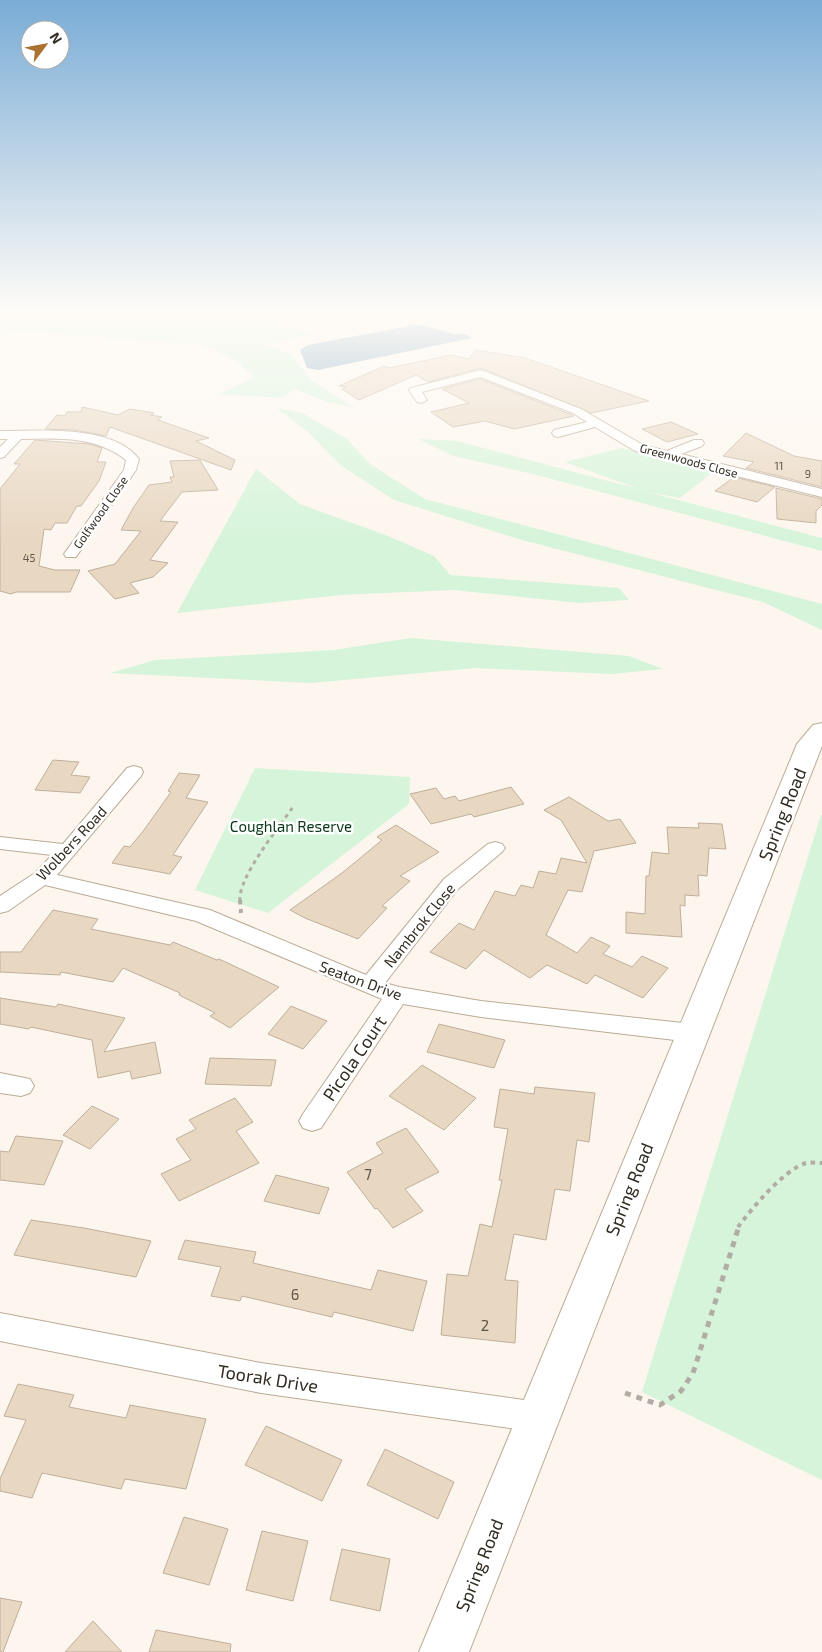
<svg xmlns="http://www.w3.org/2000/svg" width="822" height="1652" font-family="'Exo 2',sans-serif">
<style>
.green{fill:#d5f4da}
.water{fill:#76a0bb}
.building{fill:#e8d7c1;stroke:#bfaf9b}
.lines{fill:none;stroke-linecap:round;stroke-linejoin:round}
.street-casing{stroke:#bbab96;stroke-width:2}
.secondary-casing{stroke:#bbab96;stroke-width:2}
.path-far2{stroke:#b3aca4;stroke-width:3;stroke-dasharray:4 4;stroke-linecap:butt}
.path-far1{stroke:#b3aca4;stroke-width:4;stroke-dasharray:4.5 4.5;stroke-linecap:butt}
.path{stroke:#b3aca4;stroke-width:5;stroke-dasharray:6 6;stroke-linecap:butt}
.street{fill:#fff;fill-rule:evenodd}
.secondary{fill:#fff;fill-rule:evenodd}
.labels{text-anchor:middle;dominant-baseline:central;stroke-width:5;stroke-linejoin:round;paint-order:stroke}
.far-number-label{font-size:11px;fill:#60574a}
.far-street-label{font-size:12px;fill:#322c23;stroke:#fff}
.park-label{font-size:15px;fill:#093617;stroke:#fff}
.street-label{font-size:15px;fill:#322c23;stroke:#fff}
.near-number-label{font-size:15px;fill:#60574a}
.near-street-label{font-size:18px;fill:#322c23;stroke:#fff}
</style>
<rect width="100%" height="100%" fill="#fdf6ee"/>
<!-- green -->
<g class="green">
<path d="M235,319l83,14 -52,11 26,11 20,26 41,26 -26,-5 -32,-13 -14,9 -62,-4 35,-16 -16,-16 -34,-17 -204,-16v-8l161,1z"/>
<path d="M277,408l25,5 45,26 23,25 55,35 397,105v26l-59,-28 -241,-62 -128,-40 -54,-35 -32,-33z"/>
<path d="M419,439l38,2 182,48 -74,-27 57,-14 91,24 -33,26 -32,-6 174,46v13l-289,-77 -80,-18z"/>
<path d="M256,469l44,35 88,32 46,20 16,19 169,13 10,12 -49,3 -127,-13 -112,5 -164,18z"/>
<path d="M411,638l218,18 34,13 -51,5 -136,-6 -165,15 -201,-10 46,-13 178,-10z"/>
<path d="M255,768l155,9 -1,27 -141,109 -73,-23z"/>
<path d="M821,815h1v665l-180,-88z"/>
</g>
<!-- water -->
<path class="water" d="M420,324l33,10h12l7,4 -154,32 -11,-2 -7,-18 8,-5z"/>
<!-- building -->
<g class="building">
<path d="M476,350l49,8 124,43 -58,12 -110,-45 -53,14 -12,-7 -57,25 -17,-11 4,-2 -7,-1 45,-20 5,2 62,-13 18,4z"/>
<path d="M480,379l92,36 2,1 -60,13 -29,-8 -32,6 -22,-15 38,-9 -27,-14z"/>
<path d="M82,407l36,8 12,-6 24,4 -3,2 11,2 -4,3 51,18 -13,3 39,19 -4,10 -121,-43 -4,9 -32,-6 -29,-1 12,-14 8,1 2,-4h14z"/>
<path d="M671,422l27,12 -31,8 -25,-13z"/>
<path d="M746,433l48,23 28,5v26l-76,-19 8,-6 -31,-6z"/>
<path d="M35,440l54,4 13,4 -5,14h9l-7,19 -18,25h-4l-10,17h-12l-4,7 -7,-1 -5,37 16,4h25l-10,22h-54l-5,2 -11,-3v-102l20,-25h-6z"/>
<path d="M200,460l18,30 -36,2 -22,29 18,1 -28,38 18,3 -15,14 -23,6 9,10 -24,6 -27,-28 27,-7 26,-33 -20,-1 12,-22 16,-23 23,-3 -2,-5h4l-4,-16z"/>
<path d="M734,477l41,10 -18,15 -42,-11z"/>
<path d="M776,488l46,11v6l-6,6v12l-39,-4z"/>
<path d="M53,760l26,2 -8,13 19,2 -10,16 -45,-3z"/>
<path d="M179,773l21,2 -14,23 22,4 -35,53 9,2 -12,17 -58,-11 12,-17 6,1 14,-17 27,-38 -3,-1z"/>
<path d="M511,787l13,17 -50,13 -3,-3 -40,10 -21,-30 26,-6 8,11 11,-3 4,5z"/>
<path d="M569,797l39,24 12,-2 16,24 -42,8 -12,41 -14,-2 -22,45 31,18 14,-16 19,9 -7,8 29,13 10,-11 26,12 -25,30 -48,-23 -8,9 -40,-19 -17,13 -46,-28 -18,19 -36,-17 29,-29 15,7 21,-39 20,5 6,-11 12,3 6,-17 17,3 5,-16 26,5 -26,-43 -17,-10z"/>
<path d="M698,823l24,1 4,25 -17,-1 -2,28 -9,-1 1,21 -14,-1v11l-5,-1 2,32 -56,-4v-21l19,2 1,-38h3l3,-24 17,2 -2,-27 32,1z"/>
<path d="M396,825l43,27 -39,24 10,5 -28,25 5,2 -29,31 -53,-21 -15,-8 52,-37 40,-33 -5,-3z"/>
<path d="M53,910l45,9 -7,10 79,16 3,-3 44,18 2,-1 60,28 -49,41 -20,-12 5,-3 -36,-18 1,-2 -57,-25 -10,14 -52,-10 -1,3 -60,-3v-20h21z"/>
<path d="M0,998l56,9 2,-3 67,14 -21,34 51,-10 6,31 -29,6 -2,-8 -32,7 -6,-38 -61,-13 -2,2 -29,-5z"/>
<path d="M291,1006l36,15 -24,28 -35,-15z"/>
<path d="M439,1024l66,16 -11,28 -67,-16z"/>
<path d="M210,1058l66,2 -5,26 -66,-2z"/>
<path d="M422,1065l54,33 -32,32 -55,-34z"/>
<path d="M535,1087l60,6 -6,49 -12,-2 -7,51 -15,-2 -9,51 -32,-6 -9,46 13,1 -3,62 -74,-8 6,-61 21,2 12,-52 12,3 10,-47h-3l9,-51 -14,-2 6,-38 34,5z"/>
<path d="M235,1098l18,24 -17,9 23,32 -80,38 -18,-27 30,-14 -15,-21 20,-10 -7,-9z"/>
<path d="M92,1106l27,13 -29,30 -27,-14z"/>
<path d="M406,1128l33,44 -34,17 18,22 -30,17 -16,-20 -2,1 -28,-37 36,-19 -7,-10z"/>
<path d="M16,1136l47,5 -19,44 -44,-5v-29l9,1z"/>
<path d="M276,1175l53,13 -10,26 -55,-13z"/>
<path d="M31,1220l53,8 67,13 -15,36 -122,-22z"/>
<path d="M185,1240l71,12 -3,11 118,27 7,-20 49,11 -14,50 -79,-19 -2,5 -90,-21 -2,5 -29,-5 10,-29 -43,-8z"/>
<path d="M18,1384l56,11 -5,12 57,11 4,-13 76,14 -20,70 -61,-10 -4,10 -79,-16 -10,25 -32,-7v-12l26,-59 -22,-4z"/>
<path d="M266,1426l76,34 -20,41 -77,-36z"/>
<path d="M385,1449l69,33 -16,37 -71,-34z"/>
<path d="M184,1517l44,12 -19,56 -46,-12z"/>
<path d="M262,1531l46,10 -15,60 -47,-11z"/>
<path d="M342,1549l48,10 -10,52 -50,-11z"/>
<path d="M0,1598l22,4 -19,50h-3z"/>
<path d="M93,1621l29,31h-57z"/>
<path d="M156,1630l75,14 -1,8h-81z"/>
</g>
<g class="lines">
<!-- street casing -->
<g class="street-casing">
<g id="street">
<path d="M481,370l100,39 62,36 24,6 27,-11h8l2,3 -2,3 -21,8 141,35v8l-187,-46 -40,-24 -37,10 -4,-1 -2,-3 2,-3 33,-8 -14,-9 -93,-36 -58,15 5,8 -6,3 -4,-1 -8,-12 2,-2z"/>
<path d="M0,431c39,0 113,-7 139,28l-3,11 -60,87h-10l-2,-3 60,-84 2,-10c-30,-24 -68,-22 -105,-21l-17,18 -4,1v-11l8,-8h-8z"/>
<path d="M134,766l7,2 2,4 -2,4 -84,99 153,35 156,65 78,-96 44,-35 7,-2 7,2 3,4 -3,4 -44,37 -73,94 14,4 82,14 211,23 9,3 3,6 -3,6 -9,3 -211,-25 -78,-13 -82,124 -9,3 -9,-3 -4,-7 4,-7 79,-115 -186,-78 -151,-36 -37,26 -8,2v-17l35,-23 17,-18 -52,-6v-12l63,7 64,-76z"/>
<path d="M0,1073l30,6 4,7 -4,7 -9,3 -21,-3z"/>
<path d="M0,1313l261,50 277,39 11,4 5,11 -5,11 -11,4 -277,-39 -261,-52z"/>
</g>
</g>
<!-- secondary casing -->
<g class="secondary-casing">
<path id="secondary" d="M822,723v23l-353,906h-50l378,-908 16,-19z"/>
</g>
<!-- path-far2 -->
<path class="path-far2" d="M240,901c-3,-22 39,-74 53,-94"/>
<!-- path-far1 -->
<g class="path-far1">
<path d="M240,900l1,13"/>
<path d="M738,1227c14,-19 46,-57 68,-64 5,-1 11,0 16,0"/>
</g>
<!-- path -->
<path class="path" d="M625,1393l35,12 21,-14 12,-18 46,-147"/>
<!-- street -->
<use href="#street" class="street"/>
<!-- secondary -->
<use href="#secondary" class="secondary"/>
</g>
<!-- sky -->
<linearGradient id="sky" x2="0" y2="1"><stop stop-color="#7aacd6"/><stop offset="0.57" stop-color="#fefbf7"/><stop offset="1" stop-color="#fefbf7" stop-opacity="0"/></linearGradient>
<rect width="822" height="544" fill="url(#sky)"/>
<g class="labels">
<!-- far-number labels -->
<g class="far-number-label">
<text x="779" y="465">11</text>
<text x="808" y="473">9</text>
<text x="29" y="557">45</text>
</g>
<!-- far-street labels -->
<g class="far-street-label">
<text transform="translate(689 460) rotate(15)">Greenwoods Close</text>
<text transform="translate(100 512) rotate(-55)">Golfwood Close</text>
</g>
<!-- park labels -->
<g class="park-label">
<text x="291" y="826">Coughlan Reserve</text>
</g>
<!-- street labels -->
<g class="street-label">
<text transform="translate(71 843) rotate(-47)">Wolbers Road</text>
<text transform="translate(419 925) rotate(-51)">Nambrok Close</text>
<text transform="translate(361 980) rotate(20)">Seaton Drive</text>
</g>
<!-- near-number labels -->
<g class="near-number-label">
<text x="368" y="1174">7</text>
<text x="295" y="1294">6</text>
<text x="485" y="1325">2</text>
</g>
<!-- near-street labels -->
<g class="near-street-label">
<text transform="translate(782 814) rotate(-68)">Spring Road</text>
<text transform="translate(354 1058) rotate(-56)">Picola Court</text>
<text transform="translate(629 1189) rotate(-68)">Spring Road</text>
<text transform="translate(268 1378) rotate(9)">Toorak Drive</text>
<text transform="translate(479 1565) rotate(-68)">Spring Road</text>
</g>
</g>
<!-- north arrow -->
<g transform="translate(45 45) rotate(58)"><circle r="24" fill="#ffffff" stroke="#adaba7"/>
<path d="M0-4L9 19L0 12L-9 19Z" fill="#ab7130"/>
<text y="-8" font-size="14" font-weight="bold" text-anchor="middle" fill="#322c23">N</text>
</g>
</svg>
